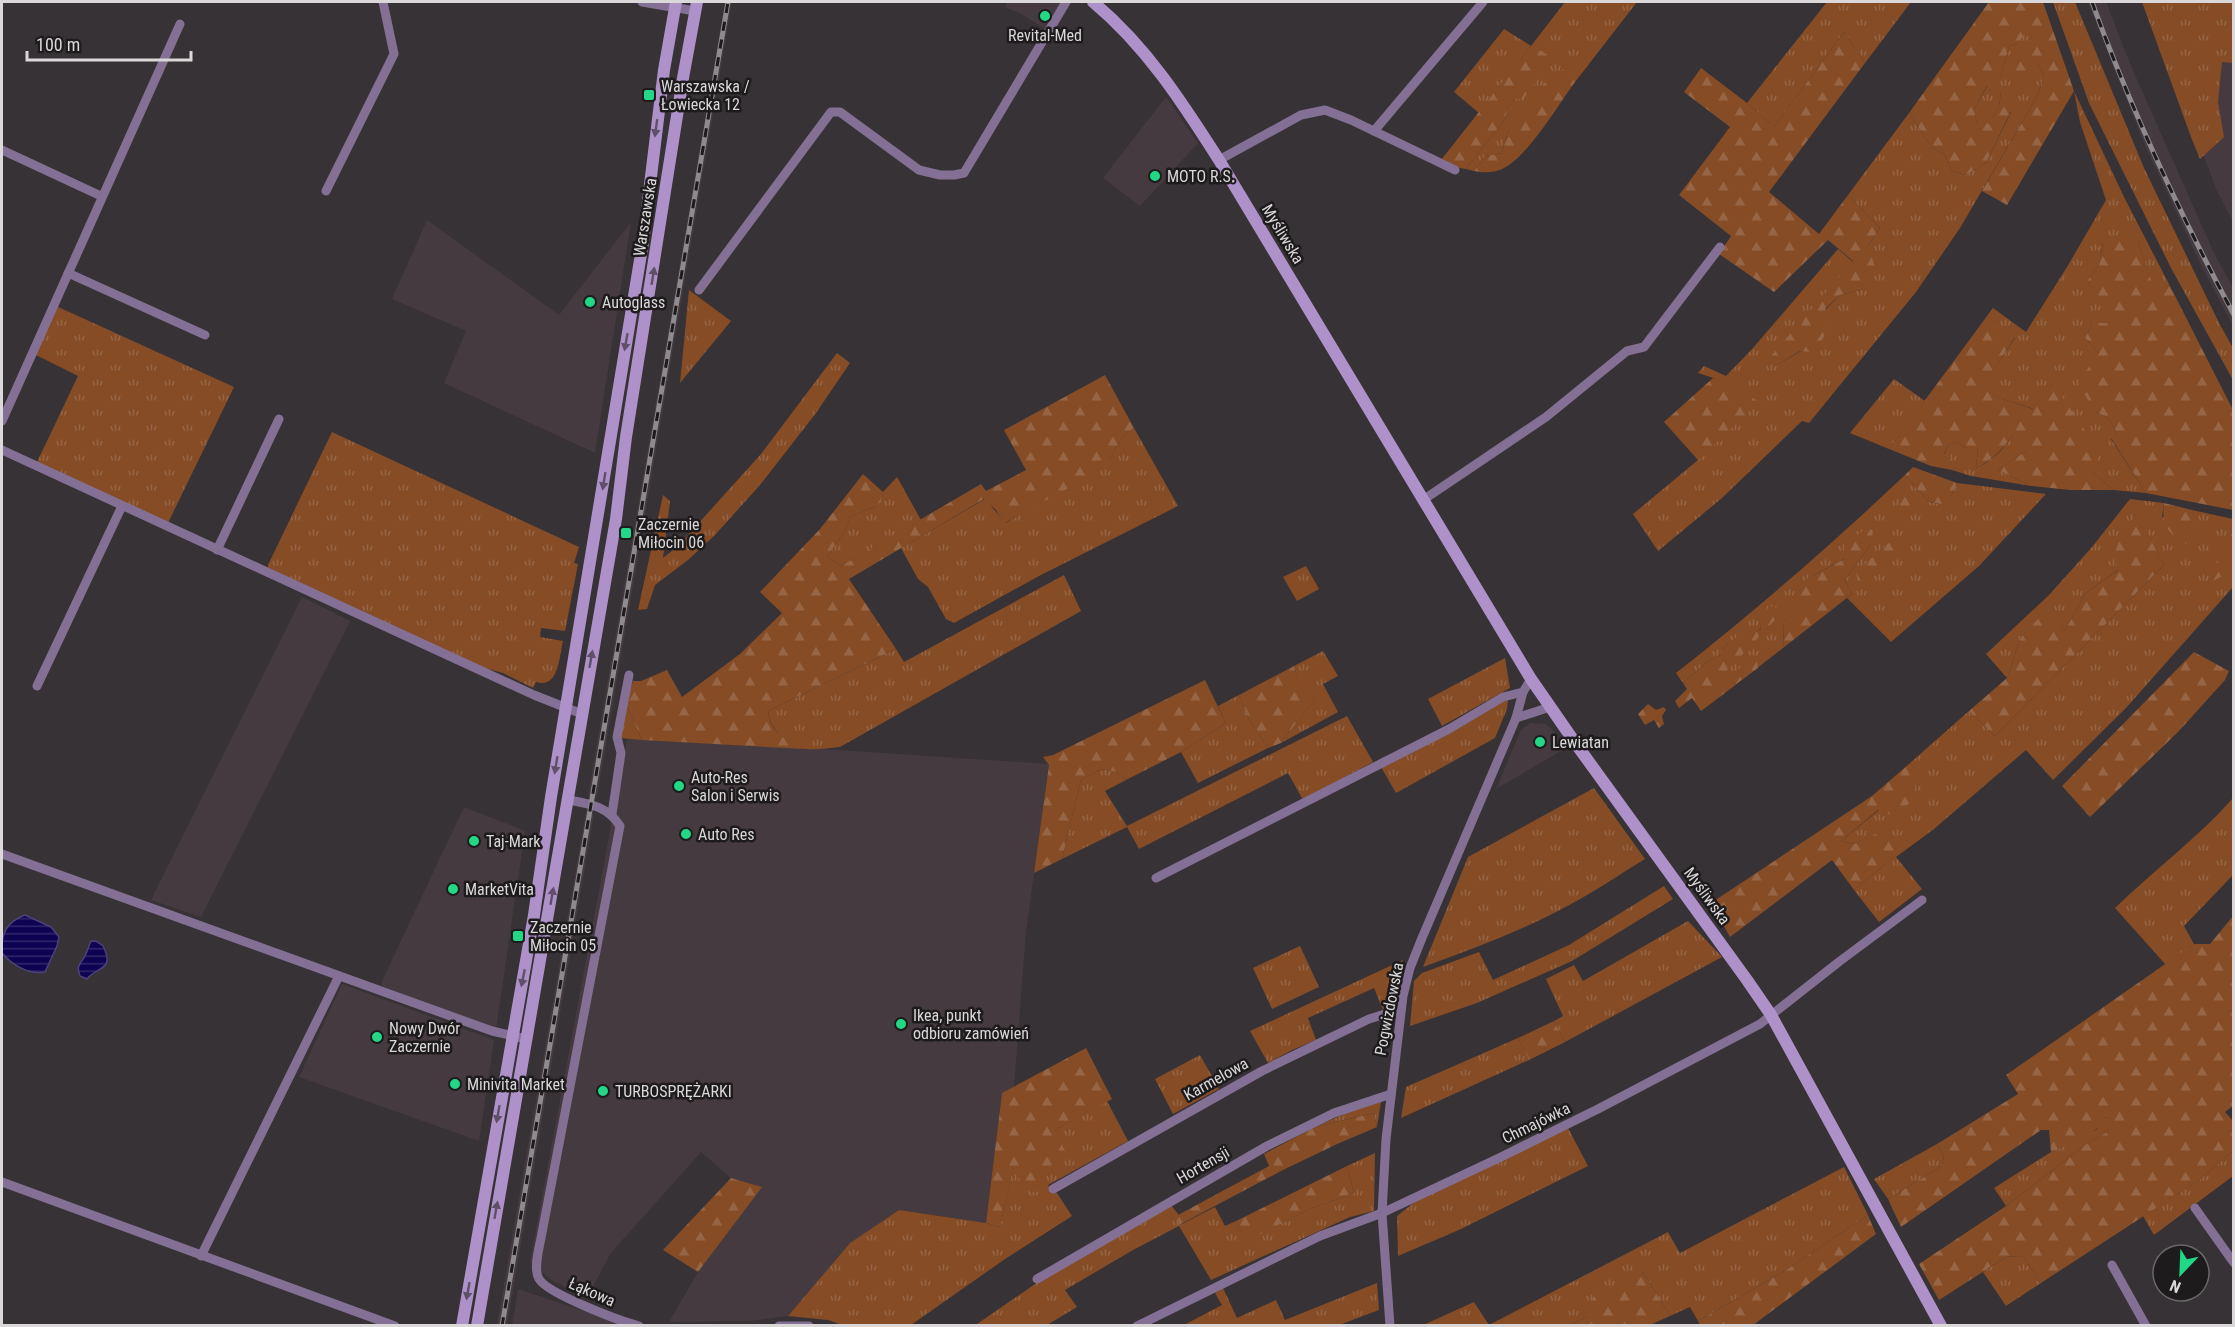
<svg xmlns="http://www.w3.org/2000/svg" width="2235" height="1327" font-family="'Roboto Condensed',sans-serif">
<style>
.built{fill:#453a40}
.grass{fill:url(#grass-tufts)}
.forest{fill:url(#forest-firs)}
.water{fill:url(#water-rules);stroke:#4c437b;stroke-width:1.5}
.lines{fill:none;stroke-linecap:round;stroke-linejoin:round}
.street{stroke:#837094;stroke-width:9}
.secondary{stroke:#af91ca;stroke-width:12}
.rail-casing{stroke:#8f8b8d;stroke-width:5}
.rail{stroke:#1d1b1c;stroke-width:3;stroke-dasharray:9;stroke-linecap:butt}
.oneway{fill:#5f506a}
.poi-dot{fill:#22d887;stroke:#1d1b1c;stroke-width:2}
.labels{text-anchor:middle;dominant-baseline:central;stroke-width:5;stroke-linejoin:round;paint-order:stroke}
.poi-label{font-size:16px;fill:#dbd8da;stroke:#1d1b1c;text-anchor:start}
.street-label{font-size:16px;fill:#dbd8da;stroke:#1d1b1c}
</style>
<defs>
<pattern id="grass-tufts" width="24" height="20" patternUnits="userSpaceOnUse" patternTransform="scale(1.5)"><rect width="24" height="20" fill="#854c26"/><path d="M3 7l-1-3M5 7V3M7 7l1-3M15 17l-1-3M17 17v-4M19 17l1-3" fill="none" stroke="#966545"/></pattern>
<pattern id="forest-firs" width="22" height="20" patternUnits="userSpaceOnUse" patternTransform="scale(1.5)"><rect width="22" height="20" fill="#854c26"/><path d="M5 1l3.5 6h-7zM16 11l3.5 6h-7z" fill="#966545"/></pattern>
<pattern id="water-rules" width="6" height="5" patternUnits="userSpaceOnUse" patternTransform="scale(1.5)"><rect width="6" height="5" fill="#0e0352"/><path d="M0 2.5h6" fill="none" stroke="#30276a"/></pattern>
</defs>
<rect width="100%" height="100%" fill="#373235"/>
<!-- built -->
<g class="built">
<path d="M725,2h7l-135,795 -9,-1z"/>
<path d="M1007,2h65l-19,32 -33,-21 -15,-6z"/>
<path d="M2088,2h18l25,64 82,185 20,37v38l-33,-63 -56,-120z"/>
<path d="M2148,2h85v220l-17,-33z"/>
<path d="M1166,97l32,46 -58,63 -37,-28z"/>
<path d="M427,220l132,95 72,-93 -36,231 -151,-70 22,-52 -74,-32z"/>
<path d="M302,597l48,24 -149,296 -50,-17z"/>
<path d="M1530,723l15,1 7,5 14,19 -70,41 25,-59z"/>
<path d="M627,739l135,6 287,19 -23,168 -12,155 -12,6 -16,130 -87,-13 -49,33 -62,73 -38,5 -81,1 29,-50 63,-85 -30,-9 -30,-26 -91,102 -23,44 -34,-17 -23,-19z"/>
<path d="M464,807l61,24 -29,198 -114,-43v-5z"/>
<path d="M586,811l8,3 -87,511h-10z"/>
<path d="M342,984l152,56 -15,101 -180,-64z"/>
<path d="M518,1289l107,36 -113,1z"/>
</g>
<!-- grass -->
<g class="grass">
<path d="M1565,2h72l-62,80 -10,-14 -57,63 -6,22 -17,3 -11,15 -8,-2 40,-51 1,-10 8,-9 16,-53 -52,67 -25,-21 50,-63 27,17z"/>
<path d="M1827,2h84l-46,61 -21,-31 -70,95 -27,-24z"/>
<path d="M2053,2h22l69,166 75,155 14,25v32l-62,-112 -82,-165z"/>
<path d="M2142,2h91v61l-11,-1 -4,40 6,35 -24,22 -9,-22z"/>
<path d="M2025,33l8,4 4,25 7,13 -6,20 -78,133 -44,64 -107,131 -7,-2 -80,77 -64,53 -25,-37 65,-54 31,-77 -31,-10 6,-7 22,10 27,-28 85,-99 15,13 -31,37 -47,67 26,-15 24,-41 15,-15 24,-6 4,-43 12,-18 -32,-33 61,-82 23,35 12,6 8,17 14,4 20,-12 25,-51 -10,-20 -2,14 -11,19 -11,-2 -3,-14 14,-24 2,6 11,-15 8,-30 8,-2z"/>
<path d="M2074,91l51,108 45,87 -16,3 -16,-47 -35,1 -4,22 -12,16 25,31 -6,11h-14l-7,15 14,15 -5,58 14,7 9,15 -6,6 35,54 -33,-3 -20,-18 -40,-89 -19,26 -31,-10 -22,-11 34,-50 -28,-22 6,-8 33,24 41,-65 39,-67 -26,-78z"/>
<path d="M689,290l42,31 -51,62z"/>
<path d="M56,306l178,81 -66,136 -131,-61 41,-86 -44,-22z"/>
<path d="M837,353l13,10 -34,50 -56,72 -45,50 -27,25 -33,25 -8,24 -9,1 25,-115 7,6 -7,57 15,-12 83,-92z"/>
<path d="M1894,379l31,22 -36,48 -39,-16z"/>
<path d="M1134,428l44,78 -139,70 -85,47 -8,-4 -18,-32 -10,-8 -17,-31 84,-49 21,24 105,-66 12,-21z"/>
<path d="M2016,430l7,1 3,20 -28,19 33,16 -60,-10 -19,-6v-10l-8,-5 4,-10 9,-3 9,6h12l-2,20c18,-7 30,-22 40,-38z"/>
<path d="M332,432l247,115 -5,16 4,1 -13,67 -24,-3 -1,9 23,4c-4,16 -4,48 -27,41l-3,6 -30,-15 -22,-6 -213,-99v-3z"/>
<path d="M1905,475l24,27 11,2 12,-10 5,-11 89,11 -67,72 -88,76 -44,-44 5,-4 -7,-14 26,-36 -64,35 -10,32 -13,10 -1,27 -54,42 -10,-12 57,-59h-17l2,9 -6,6 -27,9 -9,13 -12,6 -24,21 -7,-10c79,-62 155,-128 229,-198z"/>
<path d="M897,477l24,43 -80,46 -14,-9 18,-26 5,-14 26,-11 5,-4 2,-10z"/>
<path d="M2130,499l34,4 -2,14 37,8 -7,-15 41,9v68l-107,121 -73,72 -27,-30 -92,79 -38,28 26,32 -43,33 -25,-32 31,-26 1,-34 -32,14 -13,-3 38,-31 39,-38 -8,-9 59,-52 26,25 169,-171 -28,-51 -17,55 -33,24 -21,37 -17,-20 -27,27 -14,41 -21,-24 63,-59 43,-48z"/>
<path d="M1306,566l13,23 -22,12 -14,-24z"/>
<path d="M1064,575l17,36 -241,136c-11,1 -23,3 -34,2 -18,-2 -36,-19 -38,-38l128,-62 8,13z"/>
<path d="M1323,651l15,25 -15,8 15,28 -57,31 35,-46 -18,-16 -4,-15z"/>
<path d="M1505,658l5,30 -68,38 -14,-27z"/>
<path d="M1239,695l10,24 19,29 -70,35 -17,-31 45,-29 -8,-17z"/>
<path d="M1508,699l-1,10 -12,29 -99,55 -15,-26z"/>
<path d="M626,703l16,37 -23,-2z"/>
<path d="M1347,716l26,46 -70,38 -15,-27 -149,76 -12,-22 -65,32 19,-79 21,-11 14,3 10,8 -21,11 22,35z"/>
<path d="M1594,788l51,71c-25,15 -49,32 -74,45 -47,26 -98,45 -148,63l45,-110z"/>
<path d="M2233,798v77l-49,51 10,18 -28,21 -51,-57c39,-38 83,-70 118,-110z"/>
<path d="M1664,886l9,13 -101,62 -95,42 -67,23 4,-45 8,-8 57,-21 14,28 76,-35z"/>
<path d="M1688,921l34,36 -157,85 -11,-21 9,-5 -17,-37 28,-14 9,16z"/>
<path d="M1300,946l19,41 -47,22 -19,-41z"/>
<path d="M1403,960l-6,17 -5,30 -9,3 -9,-22 -66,30 8,22 -24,10 -24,13 -18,-32z"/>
<path d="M1518,1038l11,22 -128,58 5,-31z"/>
<path d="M1200,1055l19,34 -46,25 -18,-35z"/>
<path d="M1376,1100l5,2 -4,25 -3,-14 -59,14z"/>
<path d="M1107,1101l21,40 -80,44 9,8 15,23 -67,43 -94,66h-69l-14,-5 -40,-4 62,-73 49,-33 87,13 14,4 13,-61 32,3 10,-39z"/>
<path d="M2105,1117l9,3 -7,12 -22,13 -79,61 -12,-18 57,-36 45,-22z"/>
<path d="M1568,1128l20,38 -127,63 -63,27 -1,-40 19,-15z"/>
<path d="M1937,1144l7,12 -2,10 -54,33 -14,-20z"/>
<path d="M2233,1151v25l-79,59 -11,-19 56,-36z"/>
<path d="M1375,1153l-1,58 -24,6 -139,63 -32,-54 -46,24 -68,40 12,17 -30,18 -73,1 64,-44 133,-77 7,9 2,11 35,-18 10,19 11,-5 9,20 67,-33 42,-15 -7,-27z"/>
<path d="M1844,1167l24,48 -85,57 -85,49 -8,-14 -20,9 -27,-44 -56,45 -17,8 -149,1 53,-24 15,23 179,-93 12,21z"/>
<path d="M2023,1256l18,27 -35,23 -23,-34 23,-15z"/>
<path d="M1377,1283l2,27 -40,15 -157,1 40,-21 -7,-12 8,-5 14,30 39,-18 9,20z"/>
</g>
<!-- forest -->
<g class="forest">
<path d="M1989,2h54l31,89 -67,114 -25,-14 56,-96 6,-20 -7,-13 -16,27 -9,-13 21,-39 -8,-3 -8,10 -8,2 -8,30 -10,16 -4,-6 -13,23 3,14 7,-2 4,3 11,-18 2,-14 5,-7 4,9 1,17 -25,52 -20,12 -14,-4 -8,-17 -12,-6 -23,-35z"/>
<path d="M1844,32l21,31 -96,129 50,42 29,-39 32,33 -12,18 8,24 -12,19 -24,6 -15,14 6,14 -10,19 -10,10 -11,-1 -25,15 -4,-10 82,-95 -25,-21 -54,52 -55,-38 12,-18 -52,-41 51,-68 -46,-35 17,-24 46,35 27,24z"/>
<path d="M1531,46l23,12 -31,41h-8l-8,9 -1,10 -40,51 -12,-2 -13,-7z"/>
<path d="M1566,67l9,15c-17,23 -48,76 -73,87 -9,4 -18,4 -28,2l11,-15 17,-3 6,-22 36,-48z"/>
<path d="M2114,239l24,3 16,46 16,-2 63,124v100l-87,-17 -35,-55 6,-5 -9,-15 -14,-7 -16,-29 21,-29 -14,-15 7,-15h14l5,-11 -24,-31 12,-16 4,-22z"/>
<path d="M1987,316l28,21 -33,51 21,11 30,10 20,-26 47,70 -7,19 20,18h-43l-39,-4 -33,-16 28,-19 -6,-9 3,-11h-7c-11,15 -22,29 -40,37l2,-20h-12l-9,-6 -9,3 -4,9 8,6v10l-21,-4 -42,-17z"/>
<path d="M1105,375l29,53 -11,8 -12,21 -28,23 -78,43 -9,-13 -12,-11 -135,80 47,70 -128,62c2,22 19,30 36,38l-162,-9 -16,-37 7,-22h8l26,-11 15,27 58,-43 42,-41 -22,-21 60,-63 43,-55 20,18 -2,10 -5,4 -26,11 -5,14 -18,26 14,9 140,-82 5,7 40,-21 -22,-40z"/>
<path d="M1713,378l16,4 30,20 -61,58 -34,-38z"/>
<path d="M1913,467l44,16 -5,11 -11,10 -12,-2 -24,-27z"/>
<path d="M1909,491l11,16 -22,17 -4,-8 8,-7 -3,-11z"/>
<path d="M2164,503l28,7 8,15 -13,19c-19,-10 -26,-19 -23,-41z"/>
<path d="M2137,514l27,51 -169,171 -26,-25 38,-33 14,-41 27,-28 17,21 21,-37 32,-23 -4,-16 10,-25z"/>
<path d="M1867,527l6,4 -2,13 -26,36 7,14 -69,54 1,-27 13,-11 -2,-15 12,-16 37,-20v-12z"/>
<path d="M2233,533v20l-3,4 -4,17 -13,7 -6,-8 18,-18 -1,-14z"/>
<path d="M1892,540l8,11 -41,37 -3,-16z"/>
<path d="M1770,606l9,2 -3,11 -56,59 9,12 -28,21 -9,-13 -13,10 -4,-7 12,-12 -4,-6 24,-21 12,-6 9,-13 19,-14 8,4 6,-4 -2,-10z"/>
<path d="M2194,652l35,19 -4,9 -47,52 -88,85 -28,-31z"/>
<path d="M1756,655l2,13 -22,16 -2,-11 9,-8h7l2,-9z"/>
<path d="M1294,666l4,15 19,15 -36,47 -13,5 -19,-29 -10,-24z"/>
<path d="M1205,680l21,43 -45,29 -55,28 -10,-8 -14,-3 -21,11 -19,79 -28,14 15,-108 -6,-8 10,-2z"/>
<path d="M1648,704l8,6 8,-3 2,3 -4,6 2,8 -5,4 -5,-8 -9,5 -7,-11z"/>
<path d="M1910,763l8,8 -5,30 -22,14 -13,-5 -37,31 13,3 32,-15 13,13 -14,22 -31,26 -22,-30 -102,77 -19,-34 161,-107z"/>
<path d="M2233,916l1,189 -9,7 8,9v30l-34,29 -158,103 -18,-27 -17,1 -67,43 -20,-36 87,-58 79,-61 22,-13 6,-12 -8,-3c-7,19 -37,27 -54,35l-2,-22h-8l-140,97 -13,-28 54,-33 2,-10 -7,-12 81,-50 -12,-19 188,-131h16z"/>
<path d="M1554,1021l11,21 -36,18 -11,-22z"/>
<path d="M1086,1048l26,51 -57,31 12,25 -22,14 -6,23 -13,-1 -13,-24 -13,60 -14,-4 16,-130z"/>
<path d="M1374,1113l3,14 -42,18 -52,25 -104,55 -1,-10 91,-49 -5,-12 51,-27z"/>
<path d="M1347,1166l7,27 -42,15 -67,34 -9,-21z"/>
<path d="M731,1178l31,9 -64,85 -35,-22z"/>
<path d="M1868,1215l8,19 -123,91h-53l-2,-4 85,-49z"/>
<path d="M1643,1272l27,44 -20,9h-80l17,-8 6,-20z"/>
</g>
<!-- water -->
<g class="water">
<path d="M25,915l26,12 8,10 -2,9 -12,26c-16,3 -33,-7 -43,-19 -1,-19 4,-31 23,-38z"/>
<path d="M91,941h5l7,5c13,25 -8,21 -16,33l-7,-3c-4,-11 0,-11 5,-20 2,-4 4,-11 6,-15z"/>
</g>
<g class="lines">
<!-- street -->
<g class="street">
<path d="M642,2l53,9"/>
<path d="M1374,131l109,-129"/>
<path d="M2,150l99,46"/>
<path d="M1219,160l82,-45 24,-5 26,10 104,50"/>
<path d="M326,191l68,-137 -11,-52"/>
<path d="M68,273l137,62"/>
<path d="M699,290l132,-178h9l79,58 21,5h14l10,-2 102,-171"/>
<path d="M2,421l178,-397"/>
<path d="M2,450l532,245 48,19"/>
<path d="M1423,500l123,-83 81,-66 17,-4 76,-100"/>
<path d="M217,550l62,-131"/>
<path d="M37,686l85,-180"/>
<path d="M1516,718l34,-11"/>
<path d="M569,800c21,4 38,6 51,26l-79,412c-2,11 -8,31 -2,41 9,15 81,42 100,47"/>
<path d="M612,814l9,-61 -4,-16 12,-62"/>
<path d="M2,854l490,177 34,8"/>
<path d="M1156,878l293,-149 54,-32 20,-5"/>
<path d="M2,1182l393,144"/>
<path d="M1053,1189l209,-118 107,-52 32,-10"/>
<path d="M2195,1208l39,55"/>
<path d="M201,1256l138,-280"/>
<path d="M2112,1265l34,61"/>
<path d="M1037,1279l230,-133 67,-33 57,-19"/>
<path d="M779,1326h30"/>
<path d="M1137,1326l183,-90 62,-23 119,-56 97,-48 162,-85 80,-63 82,-61"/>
<path d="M1390,1326l-8,-113 4,-74 17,-143 7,-28 12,-30 94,-220 7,-26 8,-13"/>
</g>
<!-- secondary -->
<g class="secondary">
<path d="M1093,2c53,44 89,100 126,158l312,519 45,65 171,236 24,35 170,311"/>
<path d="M462,1326l72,-411 17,-118 92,-555 21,-172 12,-68"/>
<path d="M477,1326l139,-807 10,-82 57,-359 14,-76"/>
</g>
<!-- rail casing -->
<g class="rail-casing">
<g id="rail">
<path d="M2092,2c39,108 88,212 142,313"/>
<path d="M502,1326l226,-1324"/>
</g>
</g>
<!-- rail -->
<use href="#rail" class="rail"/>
</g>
<!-- one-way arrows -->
<defs><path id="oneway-solid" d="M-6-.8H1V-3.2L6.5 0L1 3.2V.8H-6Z" transform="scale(1.5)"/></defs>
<g class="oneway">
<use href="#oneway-solid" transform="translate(656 128) rotate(98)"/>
<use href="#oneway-solid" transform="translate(653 276) rotate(-81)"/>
<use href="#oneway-solid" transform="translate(626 342) rotate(100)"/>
<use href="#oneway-solid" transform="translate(604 481) rotate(99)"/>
<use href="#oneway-solid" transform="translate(591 659) rotate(-80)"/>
<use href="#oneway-solid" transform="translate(556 765) rotate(99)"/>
<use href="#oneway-solid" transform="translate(552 896) rotate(-80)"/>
<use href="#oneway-solid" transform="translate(523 978) rotate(101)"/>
<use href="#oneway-solid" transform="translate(498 1114) rotate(100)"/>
<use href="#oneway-solid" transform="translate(496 1210) rotate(-80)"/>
<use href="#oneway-solid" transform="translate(468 1291) rotate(100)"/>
</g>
<!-- markers -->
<g class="poi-dot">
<circle cx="1045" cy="16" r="6"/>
<rect x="643" y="89" width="12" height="12" rx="3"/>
<circle cx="1155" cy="176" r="6"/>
<circle cx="590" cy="302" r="6"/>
<rect x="620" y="527" width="12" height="12" rx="3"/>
<circle cx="1540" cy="742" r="6"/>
<circle cx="679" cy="786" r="6"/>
<circle cx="686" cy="834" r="6"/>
<circle cx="474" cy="841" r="6"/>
<circle cx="453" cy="889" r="6"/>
<rect x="512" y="930" width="12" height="12" rx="3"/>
<circle cx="901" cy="1024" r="6"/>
<circle cx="377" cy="1037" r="6"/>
<circle cx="455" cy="1084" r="6"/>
<circle cx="603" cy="1091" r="6"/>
</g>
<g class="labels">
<!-- poi labels -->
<g class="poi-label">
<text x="1045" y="35" text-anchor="middle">Revital-Med</text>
<text x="661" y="86">Warszawska /<tspan x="661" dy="18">Łowiecka 12</tspan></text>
<text x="1167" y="176">MOTO R.S.</text>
<text x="602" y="302">Autoglass</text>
<text x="638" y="524">Zaczernie<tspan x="638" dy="18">Miłocin 06</tspan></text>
<text x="1552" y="742">Lewiatan</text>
<text x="691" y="777">Auto-Res<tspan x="691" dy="18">Salon i Serwis</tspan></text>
<text x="698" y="834">Auto Res</text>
<text x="486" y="841">Taj-Mark</text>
<text x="465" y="889">MarketVita</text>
<text x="530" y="927">Zaczernie<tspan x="530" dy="18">Miłocin 05</tspan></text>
<text x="913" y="1015">Ikea, punkt<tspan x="913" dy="18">odbioru zamówień</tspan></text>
<text x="389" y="1028">Nowy Dwór<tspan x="389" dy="18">Zaczernie</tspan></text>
<text x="467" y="1084">Minivita Market</text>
<text x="615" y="1091">TURBOSPRĘŻARKI</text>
</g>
<!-- street labels -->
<g class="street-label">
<text transform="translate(645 217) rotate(-81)">Warszawska</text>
<text transform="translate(1283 234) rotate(59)">Myśliwska</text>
<text transform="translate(1707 896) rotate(54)">Myśliwska</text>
<text transform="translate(1389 1009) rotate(-79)">Pogwizdowska</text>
<text transform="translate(1216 1079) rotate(-29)">Karmelowa</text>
<text transform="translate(1536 1123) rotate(-26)">Chmajówka</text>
<text transform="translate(1203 1165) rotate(-30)">Hortensji</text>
<text transform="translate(592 1292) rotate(24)">Łąkowa</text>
</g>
</g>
<!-- border -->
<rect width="2235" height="1327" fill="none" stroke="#dbd8da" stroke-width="6"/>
<!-- north arrow -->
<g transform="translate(2181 1273) rotate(203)"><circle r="28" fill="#1d1b1c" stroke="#696768" stroke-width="1.5"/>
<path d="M0-4.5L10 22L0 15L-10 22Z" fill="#22d887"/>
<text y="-9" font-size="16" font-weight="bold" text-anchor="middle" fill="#dbd8da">N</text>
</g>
<!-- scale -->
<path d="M27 51v9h164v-9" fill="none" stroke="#dbd8da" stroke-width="3"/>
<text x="36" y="51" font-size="18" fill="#dbd8da" stroke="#1d1b1c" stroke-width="4.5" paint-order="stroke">100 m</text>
</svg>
